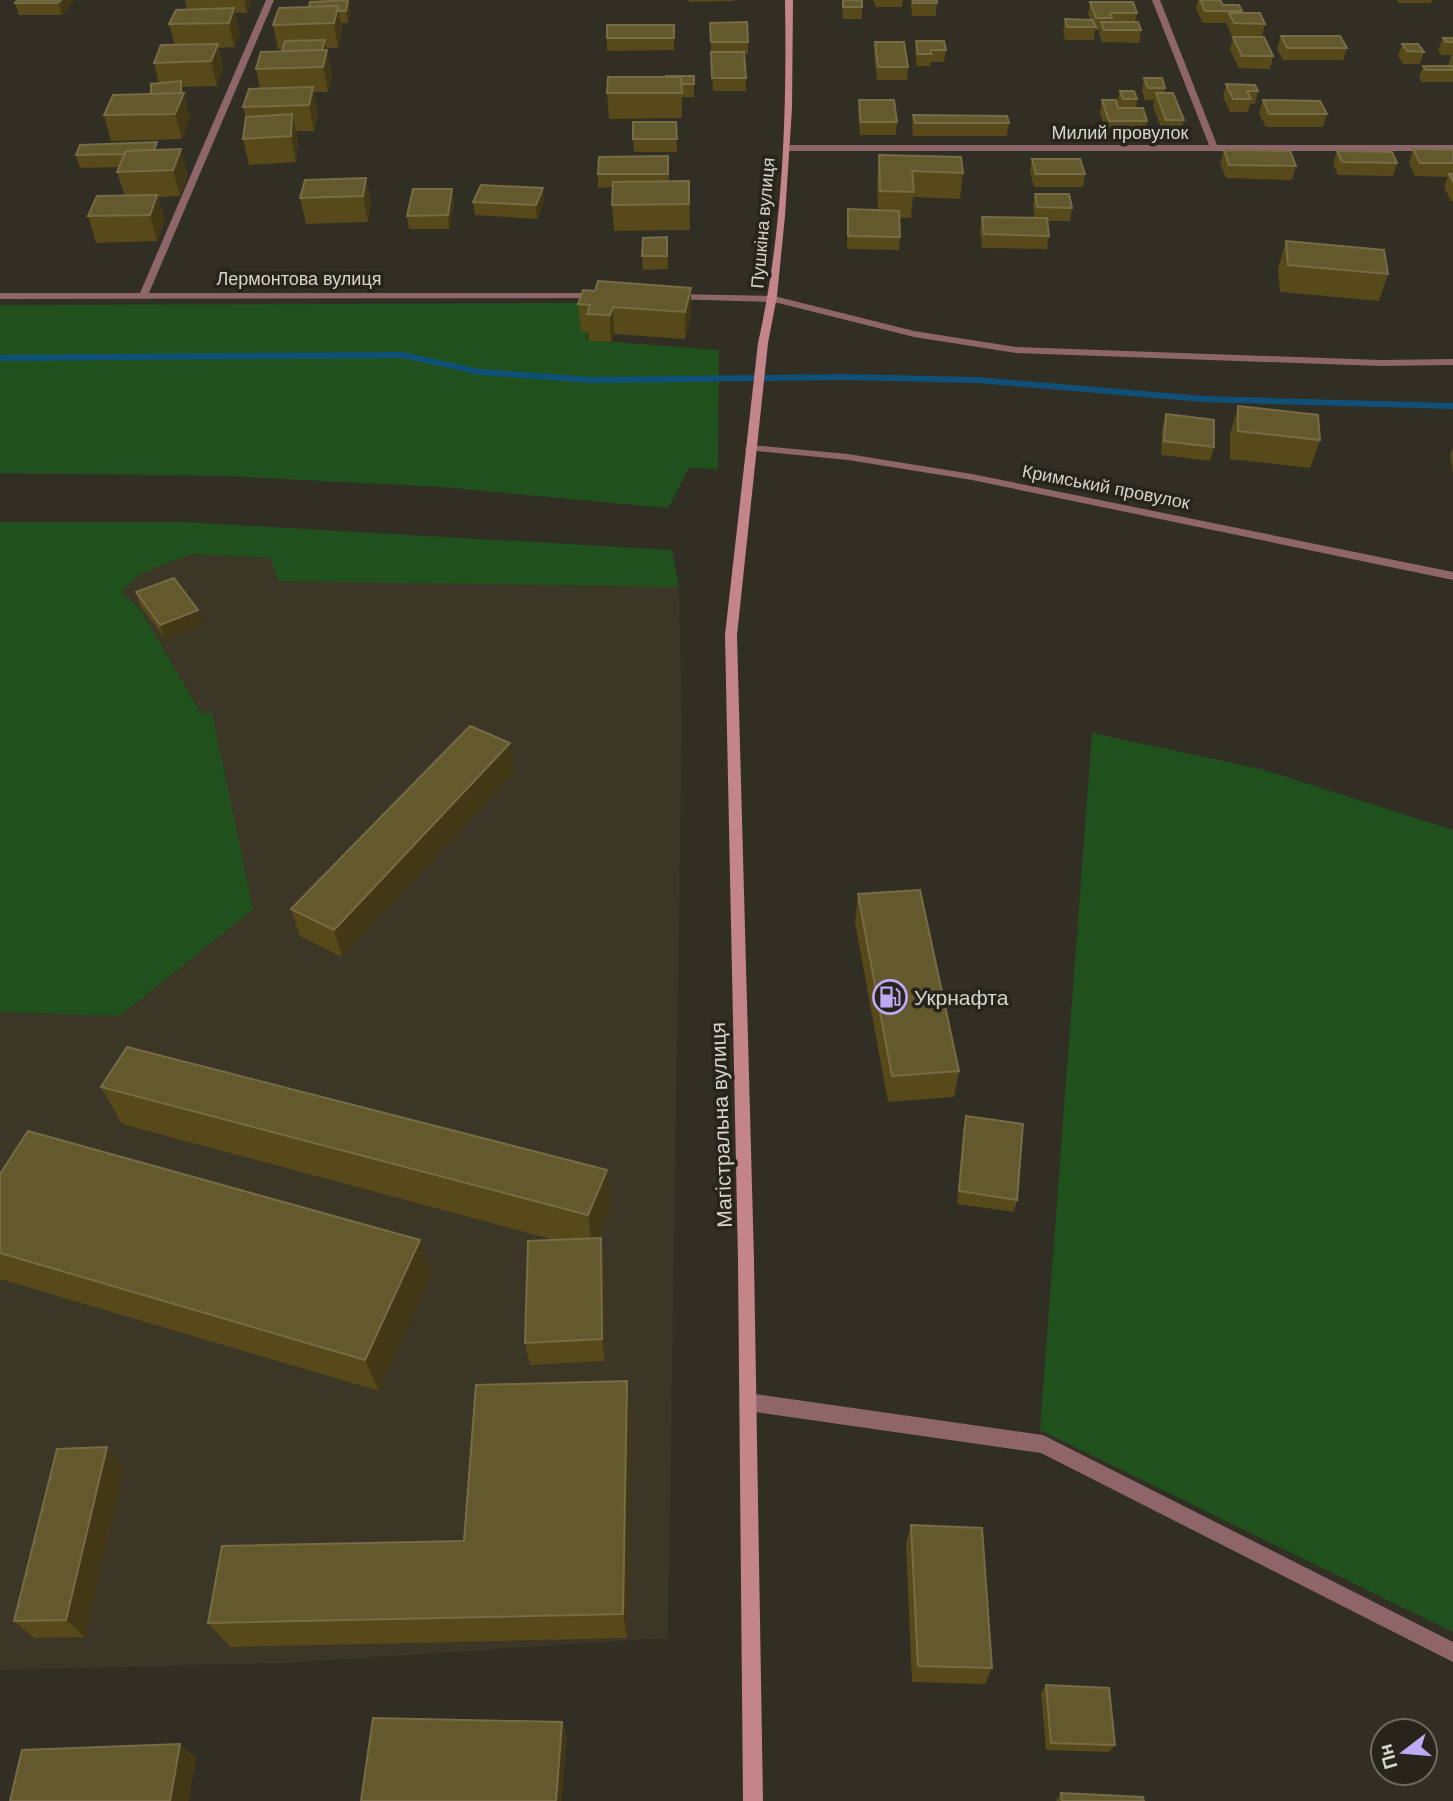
<svg xmlns="http://www.w3.org/2000/svg" width="1453" height="1801" font-family="Arial,sans-serif">
<style>
.built{fill:#3b3626}
.green{fill:#20511d}
.lines{fill:none;stroke-linecap:round;stroke-linejoin:round}
.stream{fill:#0f5079;fill-rule:evenodd}
.service{fill:#8e6669;fill-rule:evenodd}
.minor{fill:#8e6669;fill-rule:evenodd}
.tertiary{fill:#8e6669;fill-rule:evenodd}
.secondary{fill:#c48589;fill-rule:evenodd}
.wall{fill:#57491a}
.shaded-wall{fill:#423816}
.building{fill:#64582d;stroke:#766c46;stroke-width:2}
.labels{text-anchor:middle;dominant-baseline:central;stroke-width:7;stroke-linejoin:round;paint-order:stroke}
.far-street-label{font-size:18px;fill:#d6d4ce;stroke:#27241b}
.poi-label{font-size:21px;fill:#d6d4ce;stroke:#27241b;text-anchor:start}
.street-label{font-size:21px;fill:#d6d4ce;stroke:#27241b}
</style>
<rect width="100%" height="100%" fill="#312e24"/>
<!-- built -->
<path class="built" d="M192,554l78,4 239,25 170,4 3,136 -14,915 -381,25 -287,7v-658l120,4 81,-303 -61,-104 -19,-17 18,-18z"/>
<!-- green -->
<g class="green">
<path d="M586,303l1,37 132,10 -1,119 -29,-1 -21,40 -226,-21 -216,-11 -226,-3v-168z"/>
<path d="M0,522h184l488,28 7,37 -401,-6 -8,-23 -78,-4 -52,20 -19,18 19,17 61,104h11l41,196 -133,107 -120,-4z"/>
<path d="M1092,733l169,36 192,61v802l-413,-202z"/>
</g>
<g class="lines">
<!-- stream -->
<path class="stream" d="M403,352l77,17 112,8 253,-3 131,3 227,19 250,7v6l-250,-7 -227,-19 -131,-3 -253,3 -112,-8 -77,-17 -403,3v-6z"/>
<!-- service -->
<path class="service" d="M748,1393l295,42 410,207v20l-412,-209 -293,-42 -6,-3 -3,-6 3,-6z"/>
<!-- minor -->
<g class="minor">
<path d="M266,0h8l-125,293h451l5,3 -2,2 -603,1v-6h140z"/>
<path d="M1152,0h8l57,145h236v6h-665l-4,-3 4,-3h421z"/>
<path d="M673,294l101,2 140,35 102,16 364,13 73,-1v6l-73,1 -364,-13 -102,-16 -140,-35 -104,-3 -2,-2z"/>
</g>
<!-- tertiary -->
<path class="tertiary" d="M750,445l98,9 124,20 481,98v8l-481,-100 -124,-20 -102,-10 -1,-2z"/>
<!-- secondary -->
<path class="secondary" d="M785,0h8l-1,108 -7,108 -8,80 -9,47 -31,292 17,625 9,541h-20l-5,-541 -13,-625 33,-292c25,-111 29,-229 27,-343z"/>
</g>
<!-- wall -->
<g class="wall">
<path d="M17,0h55l1,2 -11,13h-43l-4,-12z"/>
<path d="M185,0h66l-4,13h-12l5,20 -6,14 -15,1 4,21 -6,17 -35,1 8,32 -8,20 -71,2 -7,-26 47,-21 8,-10 -5,-21 21,-18 -6,-21 18,-15z"/>
<path d="M348,0l2,13 -2,10h-7l1,7 -4,18h-12l6,27 -4,17h-14l4,21 -4,18h-18l2,9 -2,22 -47,3 -6,-26 3,-20 -3,-12 17,-18 -4,-20 26,-18 1,-2h-5l-5,-24 36,-18z"/>
<path d="M689,0h45v1l-45,1z"/>
<path d="M842,0l20,7v12h-19z"/>
<path d="M873,0h30l-1,7h-26z"/>
<path d="M911,0h26l-1,16h-24l-1,-10z"/>
<path d="M1198,0h29h-6l2,5 19,6v2l23,11 -3,12h-30l-5,-11v-2h-24l-7,-14z"/>
<path d="M1397,0h35l-1,3h-32z"/>
<path d="M1090,2l47,11 -2,9 6,8 -2,13 -37,-1 -3,-8 1,-4h-5l-1,10h-29l-2,-8 2,-13h25l-2,-5z"/>
<path d="M710,23l38,19v12h-3l1,37h-33z"/>
<path d="M674,25v25l-67,1v-13z"/>
<path d="M1281,36l66,12 -4,12h-60l-6,-11z"/>
<path d="M1233,37l40,19 -3,13 -31,-1 -9,-18z"/>
<path d="M1443,38h10v44h-31l-3,-4 4,-12h25l3,-11h-10l-3,-5z"/>
<path d="M916,41l30,9 -2,12h-14v4h-13l-2,-13z"/>
<path d="M875,42l33,25 -1,13h-30l-3,-25z"/>
<path d="M1402,44l22,8 -4,12h-17l-5,-8z"/>
<path d="M694,76v21h-12v21l-73,1 -2,-26 58,-16z"/>
<path d="M1144,78l21,10 -1,5 20,27 -3,13h-18l-10,-27 1,-6h-9l-3,-9z"/>
<path d="M1226,84l32,7 -3,13h-5l-2,8h-18l-7,-15z"/>
<path d="M1120,91l17,8 -1,9 11,13 -2,13h-38l-7,-21 2,-13 15,3z"/>
<path d="M859,100l38,22 -1,13h-36l-2,-22z"/>
<path d="M1263,100l64,14 -4,13h-57l-7,-14z"/>
<path d="M913,115l96,8 -2,13h-94l-1,-8z"/>
<path d="M676,122l1,30h-43l-1,-13z"/>
<path d="M1413,149l40,1v51h-2l-7,-14 4,-10 -33,-1 -6,-13z"/>
<path d="M159,150l29,25 -8,21 -22,1 7,24 -8,20 -61,2 -8,-27 37,-20 -8,-24 2,-5 -39,1 -4,-13z"/>
<path d="M1224,150l72,16 -4,14 -66,-2 -6,-15z"/>
<path d="M1337,151l60,12 -4,13 -55,-1 -5,-11z"/>
<path d="M879,155l84,18 -3,26 -47,-2 -2,21h-12l1,19 -1,13 -52,-1 1,-40 30,1 -1,-29z"/>
<path d="M668,156l1,26 20,-1 1,49 -76,1 -2,-26 1,-18 -15,1v-14z"/>
<path d="M1032,159l53,15 -2,13h-49l-4,-15z"/>
<path d="M366,178l5,26 -3,18 -62,2 -6,-26z"/>
<path d="M543,188l1,14 -7,17 -62,-4 -2,-13z"/>
<path d="M1035,194l37,14 -2,13h-23l2,15 -2,13 -65,-1 -2,-17 2,-14 53,1 -2,-11z"/>
<path d="M454,202l-5,27h-40l-2,-13z"/>
<path d="M667,237l1,32 -25,1 -1,-14z"/>
<path d="M1286,241l102,33 -9,27 -99,-9 -2,-24z"/>
<path d="M691,288v27l-6,24 -71,-5 -3,8 -22,-1 -1,-9 -7,-1 -3,-27z"/>
<path d="M1238,406l82,34 -10,28 -80,-9v-25z"/>
<path d="M1166,414l48,33 -4,14 -49,-6 1,-26z"/>
<path d="M1453,448v25l-3,-18z"/>
<path d="M136,592l62,18 4,14 -37,15 -24,-32z"/>
<path d="M515,771l-173,186 -42,-21 -9,-27z"/>
<path d="M858,894l101,177 -5,26 -66,5 -33,-180z"/>
<path d="M101,1087l506,83 4,36 -13,32h3l3,24 1,99 -75,4 -5,-22 30,-103 -433,-116z"/>
<path d="M966,1116l51,84 -3,12 -57,-8 6,-75z"/>
<path d="M0,1174l431,100 -52,117 -379,-112z"/>
<path d="M631,1412l-4,226 -397,9 -22,-24 256,-82z"/>
<path d="M107,1447l17,21 -39,169 -51,1 -20,-17z"/>
<path d="M911,1525l81,143 -7,16 -73,-2 -6,-138z"/>
<path d="M1046,1685l69,60 -6,7 -63,-2 -5,-57z"/>
<path d="M1061,1793l83,8h-88z"/>
</g>
<!-- shaded-wall -->
<g class="shaded-wall">
<path d="M61,0h11l1,2 -11,13 -4,-12z"/>
<path d="M244,0h7l-4,13z"/>
<path d="M348,0l2,13 -2,10 -2,-12z"/>
<path d="M338,6l4,24 -4,18 -4,-25z"/>
<path d="M234,8l6,25 -6,14 -5,-24z"/>
<path d="M325,40l7,35 -4,17 -5,-25 -1,-15z"/>
<path d="M218,44l5,25 -6,17 -6,-25z"/>
<path d="M181,81l9,38 -8,20 -7,-25z"/>
<path d="M313,87l5,26 -4,18 -5,-26z"/>
<path d="M292,114l6,26 -2,22 -5,-26z"/>
<path d="M181,149l7,26 -8,21 -7,-26z"/>
<path d="M366,178l5,26 -3,18 -5,-26z"/>
<path d="M543,188l1,14 -7,17 -1,-14z"/>
<path d="M452,189l2,13 -5,27 -1,-14z"/>
<path d="M157,195l8,26 -8,20 -7,-26z"/>
<path d="M691,288v27l-6,24v-27z"/>
<path d="M613,307l1,27 -3,8 -1,-27z"/>
<path d="M198,610l4,14 -37,15 -5,-14z"/>
<path d="M510,743l5,28 -173,186 -8,-27z"/>
<path d="M607,1170l4,36 -18,44 -5,-35z"/>
<path d="M601,1238l3,24 1,99 -3,-22z"/>
<path d="M420,1240l11,34 -52,117 -14,-31z"/>
<path d="M627,1381l4,31 -4,226 -4,-24z"/>
<path d="M107,1447l17,21 -39,169 -19,-17z"/>
<path d="M562,1722l5,15 -5,64h-6z"/>
<path d="M180,1744l16,14 -7,43h-19z"/>
</g>
<!-- building -->
<g class="building">
<path d="M17,0h44l-3,3h-43z"/>
<path d="M348,0l-2,11h-7l-1,-5 -29,1 1,-5z"/>
<rect x="843" y="0" width="19" height="7"/>
<rect x="913" y="0" width="24" height="3"/>
<path d="M1200,0h20l3,5h16l3,6h-37z"/>
<path d="M1090,2h43l4,11h-27l2,5h-16z"/>
<path d="M338,6l-4,17 -61,2 6,-17z"/>
<path d="M234,8l-5,15 -60,1 7,-14z"/>
<path d="M1229,13h31l5,11 -31,-1z"/>
<path d="M1065,19l28,1 3,7h-29z"/>
<path d="M747,22l1,20h-37l-1,-19z"/>
<path d="M1101,22h37l3,8h-37z"/>
<rect x="607" y="25" width="67" height="13"/>
<path d="M1281,36h59l7,12h-60z"/>
<path d="M1233,37h31l9,19h-31z"/>
<path d="M1443,38h10v4h-7z"/>
<path d="M325,40l-3,10 -40,1 3,-10z"/>
<path d="M916,41h28l2,9h-15v4h-13z"/>
<path d="M875,42h29l4,25h-30z"/>
<path d="M218,44l-7,17 -57,2 7,-18z"/>
<path d="M1402,44h16l6,8 -17,-1z"/>
<path d="M327,50l-4,17 -67,2 5,-17z"/>
<path d="M711,52h33l2,26h-34z"/>
<path d="M1423,66h30v4h-27z"/>
<path d="M665,76h29v8h-13v-7z"/>
<path d="M608,77h73l1,16h-75z"/>
<path d="M1144,78h18l3,10h-17z"/>
<path d="M181,81v12l-30,1v-10z"/>
<path d="M1226,84l29,1 3,6h-11l4,8h-18z"/>
<path d="M313,87l-4,18 -66,2 6,-18z"/>
<path d="M1120,91h14l3,8h-14z"/>
<path d="M184,93l-9,21 -71,1 9,-20z"/>
<path d="M1156,93h17l11,27h-18z"/>
<path d="M859,100h35l3,22h-36z"/>
<path d="M1102,100h14l2,8h25l4,13h-38z"/>
<path d="M1263,100l57,1 7,13h-58z"/>
<path d="M292,114l-1,22 -48,3 3,-22z"/>
<path d="M913,115l94,1 2,7h-94z"/>
<path d="M633,122h43l1,17h-44z"/>
<path d="M157,142l-3,8 -28,1 -1,3 -49,1 4,-10z"/>
<path d="M181,149l-8,21 -56,2 9,-21z"/>
<path d="M1413,149l40,1v13h-33z"/>
<path d="M1224,150l66,1 6,15 -67,-1z"/>
<path d="M1337,151l55,1 5,11 -55,-1z"/>
<path d="M879,155l82,2 2,16 -51,-2 2,21 -34,-1z"/>
<path d="M668,156v18h-70l1,-17z"/>
<path d="M1032,159h48l5,15h-49z"/>
<path d="M1449,174h4v8z"/>
<path d="M366,178l-3,18 -63,2 5,-18z"/>
<path d="M689,181v23l-77,1 1,-23z"/>
<path d="M481,185l62,3 -7,17 -63,-3z"/>
<path d="M413,189h39l-4,26 -41,1z"/>
<path d="M1035,194h34l3,14 -35,-1z"/>
<path d="M157,195l-7,20 -62,1 9,-20z"/>
<path d="M848,209l51,2 1,26 -52,-1z"/>
<path d="M982,217l65,1 2,18 -65,-2z"/>
<path d="M667,237v19h-25l1,-18z"/>
<path d="M1286,241l98,9 4,24 -100,-9z"/>
<path d="M598,281l93,7 -6,24 -72,-5 -3,8 -23,-1 3,-9 -12,-1 5,-14 12,1z"/>
<path d="M1238,406l80,9 2,25 -82,-9z"/>
<path d="M1166,414l48,6v27l-50,-6z"/>
<path d="M174,578l24,32 -38,15 -24,-33z"/>
<path d="M470,726l40,17 -176,187 -43,-21z"/>
<path d="M920,890l39,181 -67,5 -34,-182z"/>
<path d="M127,1047l480,123 -19,45 -487,-128z"/>
<path d="M966,1116l57,8 -6,76 -58,-9z"/>
<path d="M28,1131l392,109 -55,120 -365,-107v-79z"/>
<path d="M601,1238l1,101 -77,4 3,-102z"/>
<path d="M627,1381l-4,233 -415,9 14,-77 242,-5 12,-156z"/>
<path d="M107,1447l-41,173 -52,1 43,-172z"/>
<path d="M911,1525l71,3 10,140 -74,-2z"/>
<path d="M1046,1685l63,3 6,57 -64,-2z"/>
<path d="M373,1718l189,4 -6,79h-195z"/>
<path d="M180,1744l-10,57h-160l12,-51z"/>
<path d="M1061,1793l82,4 1,4h-82z"/>
</g>
<!-- icons -->
<defs>
<g id="fuel-ring" transform="scale(1.75)"><circle r="9.5" fill="#27241b" stroke="#bea9f4" stroke-width="1.5"/><path d="M-5.5-6h7V0h2V4h1.3V-2.5L3-4.5l.8-.8L6-3V5H2.5V1h-1V6h-7ZM-4.2-4.7v3.2H.2V-4.7Z" fill="#bea9f4"/></g>
</defs>
<g fill-rule="evenodd">
<use href="#fuel-ring" x="890" y="997"/>
</g>
<g class="labels">
<!-- far-street labels -->
<g class="far-street-label">
<text x="1120" y="133">Милий провулок</text>
<text transform="translate(763 223) rotate(-85)">Пушкіна вулиця</text>
<text x="299" y="279">Лермонтова вулиця</text>
<text transform="translate(1106 487) rotate(11)">Кримський провулок</text>
</g>
<!-- poi labels -->
<g class="poi-label">
<text x="914" y="997">Укрнафта</text>
</g>
<!-- street labels -->
<g class="street-label">
<text transform="translate(721 1125) rotate(-92)">Магістральна вулиця</text>
</g>
</g>
<!-- north arrow -->
<g transform="translate(1404 1752) rotate(254)"><circle r="33" fill="#27241b" stroke="#6d6a63" stroke-width="2"/>
<path d="M0-5L12 26L0 18L-12 26Z" fill="#bea9f4"/>
<text y="-10" font-size="19" font-weight="bold" text-anchor="middle" fill="#d6d4ce">Пн</text>
</g>
</svg>
